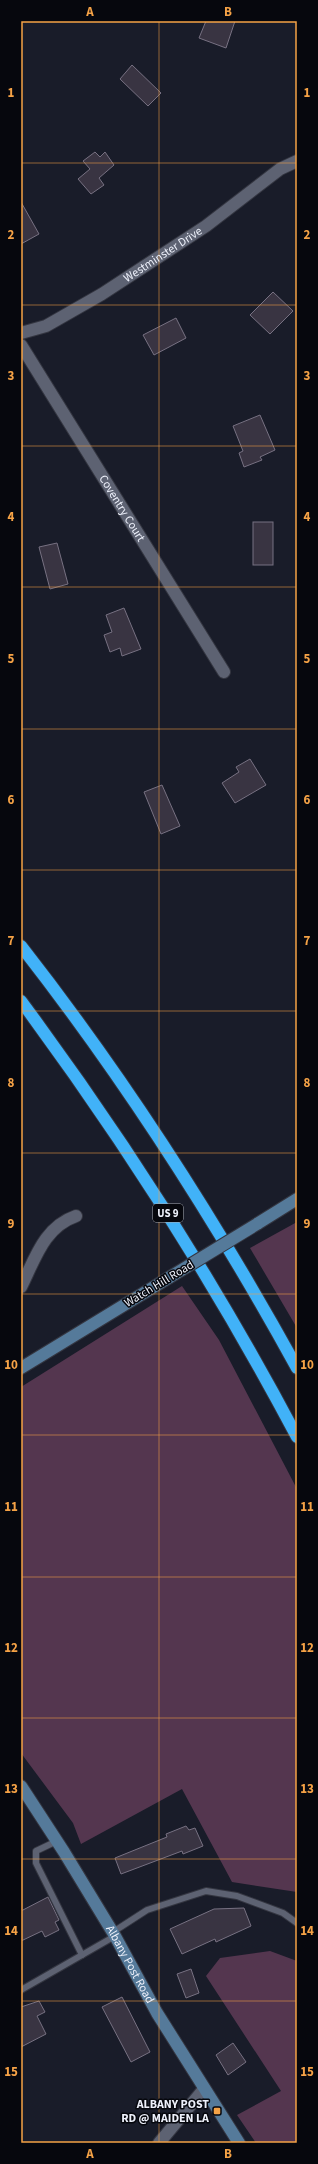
<svg xmlns="http://www.w3.org/2000/svg" width="318" height="2164" font-family="'Source Sans 3',sans-serif">
<style>
.green{fill:#54364f}
.building{fill:#393442;stroke:#777182}
.lines{fill:none;stroke-linecap:round;stroke-linejoin:round}
.lane-casing{stroke:#343641;stroke-width:8}
.street-casing{stroke:#343641;stroke-width:14}
.secondary-casing{stroke:#343641;stroke-width:14}
.highway-casing{stroke:#343641;stroke-width:14}
.lane{stroke:#5d6272;stroke-width:6}
.street{stroke:#5d6272;stroke-width:12}
.secondary{stroke:#557a9a;stroke-width:12}
.highway{stroke:#41b2f8;stroke-width:12}
.secondary-bridge-casing{stroke:#343641;stroke-width:14;stroke-linecap:butt}
.secondary-bridge{stroke:#557a9a;stroke-width:12}
.grid{fill:none;stroke:#f5a246;stroke-width:1;stroke-opacity:0.55}
.poi-dot{fill:#f5a246;stroke:#06070d;stroke-width:1.5}
.labels{text-anchor:middle;dominant-baseline:central;stroke-width:3;stroke-linejoin:round;paint-order:stroke}
.shield{fill:#06070d;stroke:#a8abb4;stroke-width:1}
.shield-label{font-size:11px;font-weight:bold;fill:#eef1fb}
.street-label{font-size:12px;fill:#eef1fb;stroke:#06070d}
.poi-label{font-size:12px;font-weight:bold;fill:#eef1fb;stroke:#06070d;text-anchor:end}
.neatline{fill:none;stroke:#f5a246;stroke-width:1.5}
.grid-label{font-size:13px;text-anchor:middle;font-weight:bold;fill:#f5a246}
</style>
<rect width="100%" height="100%" fill="#191c29"/>
<!-- green -->
<g class="green">
<path d="M297,1222v106l-47,-80z"/>
<path d="M182,1286l37,54 78,149v403l-65,-10 -50,-93 -101,55 -8,-21 -52,-70v-366z"/>
<path d="M270,1951l27,10v182h-41l-19,-28 44,-24 -75,-115 14,-18z"/>
</g>
<!-- building -->
<g class="building">
<path d="M206,21h29l-9,27 -27,-10z"/>
<path d="M132,65l29,28 -13,13 -28,-27z"/>
<path d="M95,152l5,5 5,-5 9,13 -15,13 5,7 -13,9 -13,-15 12,-10 -7,-8z"/>
<path d="M21,202l18,32 -18,10z"/>
<path d="M273,292l20,19 -23,23 -20,-19z"/>
<path d="M176,318l10,20 -32,17 -11,-20z"/>
<path d="M260,415l15,35 -15,7 2,3 -18,7 -5,-14 4,-2 -10,-25z"/>
<rect x="253" y="522" width="20" height="43"/>
<path d="M57,543l11,41 -18,5 -11,-42z"/>
<path d="M124,608l17,41 -19,7 -2,-8 -10,4 -6,-17 8,-3 -6,-17z"/>
<path d="M250,759l16,26 -31,18 -13,-20 17,-11 -3,-5z"/>
<path d="M162,785l18,41 -19,8 -17,-42z"/>
<path d="M186,1826l3,4 6,-2 8,18 -20,8 -1,-3 -8,3 -53,20 -6,-16 52,-21 -1,-3z"/>
<path d="M48,1897l11,23 -4,2 4,8 -14,7 -3,-6 -21,10v-30z"/>
<path d="M244,1908l7,18 -35,16 -1,-3 -33,15 -12,-25 44,-20z"/>
<path d="M191,1969l8,24 -13,5 -9,-24z"/>
<path d="M122,1997l28,55 -19,10 -29,-55z"/>
<path d="M39,2001l6,11 -8,4 9,18 -25,13v-40z"/>
<path d="M233,2043l13,19 -18,13 -12,-20z"/>
</g>
<g class="lines">
<!-- lane casing -->
<g class="lane-casing">
<g id="lane">
<path d="M57,1841l-21,10v12l46,92"/>
<path d="M113,1932l34,-22 59,-19 31,5 46,17 14,10"/>
<path d="M21,1990l94,-54"/>
</g>
</g>
<!-- street casing -->
<g class="street-casing">
<g id="street">
<path id="s1" d="M21,333l25,-7 56,-32 104,-68 74,-57 17,-8"/>
<path id="s2" d="M21,345l203,327"/>
<path d="M21,1287c14,-28 23,-60 55,-71"/>
<path d="M159,2143l45,-54"/>
</g>
</g>
<!-- secondary casing -->
<g class="secondary-casing">
<g id="secondary">
<path d="M257,1224l40,-25"/>
<path d="M21,1368l149,-91"/>
<path id="s3" d="M21,1786l43,66 51,84 42,77 82,130"/>
</g>
</g>
<!-- highway casing -->
<g class="highway-casing">
<g id="highway">
<path d="M21,946c104,133 195,275 276,422"/>
<path d="M21,1001c103,139 195,283 276,436"/>
</g>
</g>
<!-- lane -->
<use href="#lane" class="lane"/>
<!-- street -->
<use href="#street" class="street"/>
<!-- secondary -->
<use href="#secondary" class="secondary"/>
<!-- highway -->
<use href="#highway" class="highway"/>
<!-- secondary-bridge casing -->
<g class="secondary-bridge-casing">
<path id="secondary-bridge" d="M170,1277l87,-53"/>
</g>
<!-- secondary-bridge -->
<use href="#secondary-bridge" class="secondary-bridge"/>
</g>
<!-- grid -->
<path class="grid" d="M159,21v2122M21,163h276M21,305h276M21,446h276M21,587h276M21,729h276M21,870h276M21,1011h276M21,1153h276M21,1294h276M21,1435h276M21,1577h276M21,1718h276M21,1859h276M21,2001h276"/>
<!-- markers -->
<rect class="poi-dot" x="213" y="2107" width="8" height="8" rx="2"/>
<g class="labels">
<!-- shield labels -->
<rect class="shield" x="153" y="1204" width="30" height="18" rx="3"/>
<g class="shield-label">
<text x="168" y="1213">US 9</text>
</g>
<!-- street labels -->
<g class="street-label">
<text stroke="none"><textPath href="#s1" startOffset="163">Westminster Drive</textPath></text>
<text stroke="none"><textPath href="#s2" startOffset="192">Coventry Court</textPath></text>
<text transform="translate(159 1284) rotate(-31)">Watch Hill Road</text>
<text stroke="none"><textPath href="#s3" startOffset="209">Albany Post Road</textPath></text>
</g>
<!-- poi labels -->
<g class="poi-label">
<text x="209" y="2104">ALBANY POST<tspan x="209" dy="14">RD @ MAIDEN LA</tspan></text>
</g>
</g>
<!-- border -->
<rect width="318" height="2164" fill="none" stroke="#06070d" stroke-width="44"/>
<rect x="22" y="22" width="274" height="2120" class="neatline"/>
<g class="grid-label">
<text x="90" y="16">A</text>
<text x="228" y="16">B</text>
<text x="11" y="97">1</text>
<text x="307" y="97">1</text>
<text x="11" y="239">2</text>
<text x="307" y="239">2</text>
<text x="11" y="380">3</text>
<text x="307" y="380">3</text>
<text x="11" y="521">4</text>
<text x="307" y="521">4</text>
<text x="11" y="663">5</text>
<text x="307" y="663">5</text>
<text x="11" y="804">6</text>
<text x="307" y="804">6</text>
<text x="11" y="945">7</text>
<text x="307" y="945">7</text>
<text x="11" y="1087">8</text>
<text x="307" y="1087">8</text>
<text x="11" y="1228">9</text>
<text x="307" y="1228">9</text>
<text x="11" y="1369">10</text>
<text x="307" y="1369">10</text>
<text x="11" y="1511">11</text>
<text x="307" y="1511">11</text>
<text x="11" y="1652">12</text>
<text x="307" y="1652">12</text>
<text x="11" y="1793">13</text>
<text x="307" y="1793">13</text>
<text x="11" y="1935">14</text>
<text x="307" y="1935">14</text>
<text x="11" y="2076">15</text>
<text x="307" y="2076">15</text>
<text x="90" y="2158">A</text>
<text x="228" y="2158">B</text>
</g>
</svg>
